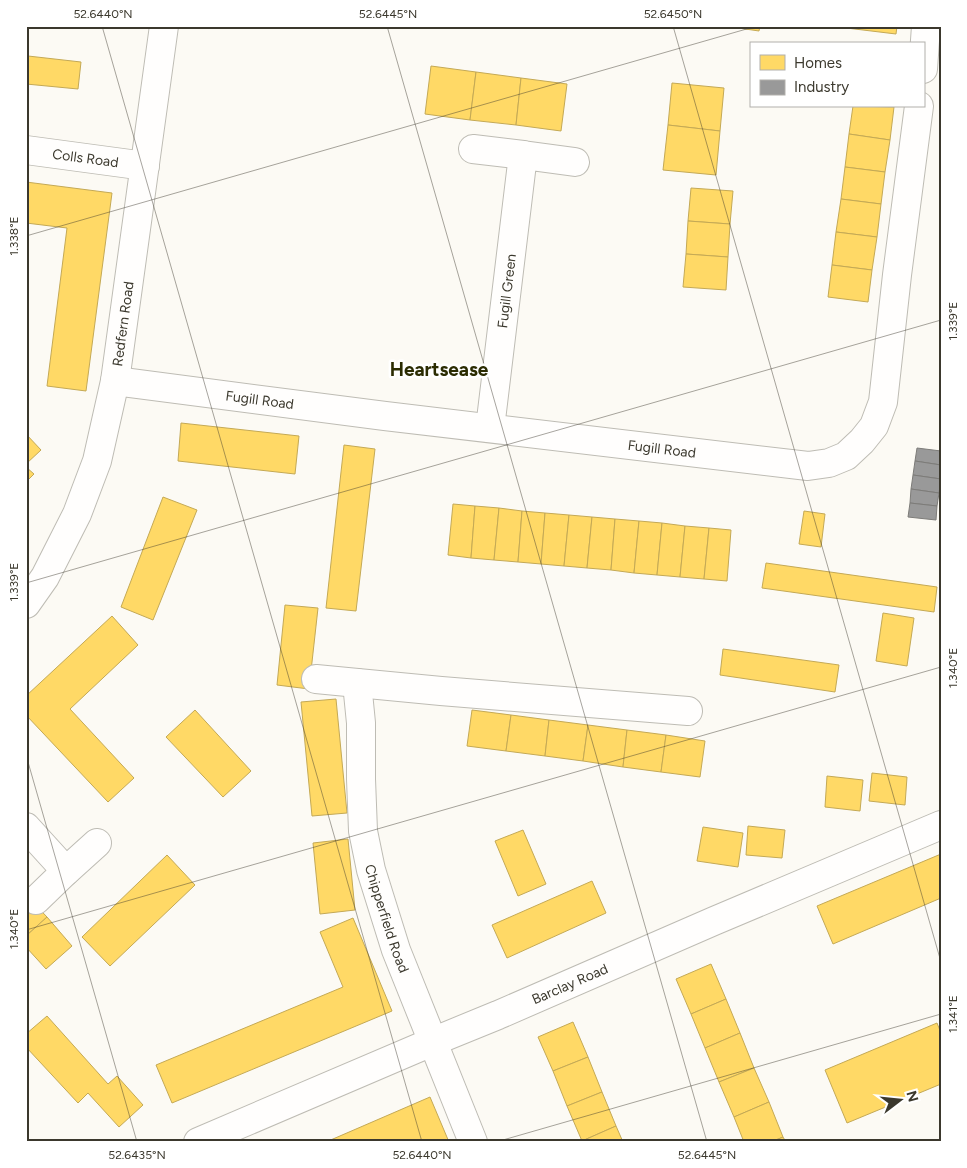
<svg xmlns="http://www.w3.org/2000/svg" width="967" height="1168" font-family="Figtree,sans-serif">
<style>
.homes{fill:#ffd966;stroke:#c4a955}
.industry{fill:#999;stroke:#7d7c79}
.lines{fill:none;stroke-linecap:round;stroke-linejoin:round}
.minor-casing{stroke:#bebcb4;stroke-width:30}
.minor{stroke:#fffefd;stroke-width:28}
.ticks{fill:none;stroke:#3b382d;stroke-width:1;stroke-opacity:0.45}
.labels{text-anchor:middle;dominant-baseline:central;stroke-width:5;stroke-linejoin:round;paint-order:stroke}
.street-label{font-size:14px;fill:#3b382d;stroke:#fff}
.district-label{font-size:19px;font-weight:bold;fill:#2b2c02;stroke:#fff}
.neatline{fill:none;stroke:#3b382d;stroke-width:2}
.ticks-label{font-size:12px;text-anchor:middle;fill:#3b382d}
</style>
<rect width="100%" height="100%" fill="#fcfaf4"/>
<!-- homes -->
<g class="homes">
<path d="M725,26h35l-1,5z"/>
<path d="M830,26h67l-1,8z"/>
<path d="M28,56l53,6 -3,27 -52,-5z"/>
<path d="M431,66l45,6 -6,48 -45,-6z"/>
<path d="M476,72l45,6 -5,47 -46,-5z"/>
<path d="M521,78l46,6 -6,47 -45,-6z"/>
<path d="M672,83l52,5 -4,43 -52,-6z"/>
<path d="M853,106l41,1 -4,33 -41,-6z"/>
<path d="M668,125l52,6 -4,44 -53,-5z"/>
<path d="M849,134l41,6 -5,32 -40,-5z"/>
<path d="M845,167l40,5 -4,32 -40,-5z"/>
<path d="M26,182l86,11 -26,198 -39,-5 20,-158 -41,-5z"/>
<path d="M691,188l42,3 -3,33 -42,-3z"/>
<path d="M841,199l40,5 -4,33 -41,-5z"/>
<path d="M688,221l42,3 -2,33 -42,-3z"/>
<path d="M836,232l41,5 -5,33 -40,-5z"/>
<path d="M686,254l42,3 -2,33 -43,-3z"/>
<path d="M832,265l40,5 -4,32 -40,-5z"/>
<path d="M181,423l118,13 -4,38 -117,-13z"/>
<path d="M26,434l15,16 -15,14z"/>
<path d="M344,445l31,4 -19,162 -30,-3z"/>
<path d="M26,467l8,7 -8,8z"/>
<path d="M163,497l34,13 -44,110 -32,-13z"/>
<path d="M453,504l22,2 -4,52 -23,-3z"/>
<path d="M475,506l24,2 -5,52 -23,-2z"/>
<path d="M499,508l23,3 -4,51 -24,-2z"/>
<path d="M522,511l23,2 -4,51 -23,-2z"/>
<path d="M804,511l21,3 -4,33 -22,-3z"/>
<path d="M545,513l24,2 -5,51 -23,-2z"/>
<path d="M569,515l23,2 -5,51 -23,-2z"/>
<path d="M592,517l23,2 -4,51 -24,-2z"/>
<path d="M615,519l24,2 -5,52 -23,-3z"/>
<path d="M639,521l23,2 -5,52 -23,-2z"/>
<path d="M662,523l23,3 -5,51 -23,-2z"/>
<path d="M685,526l24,2 -5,51 -24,-2z"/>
<path d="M709,528l22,2 -4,51 -23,-2z"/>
<path d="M766,563l171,24 -3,25 -172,-24z"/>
<path d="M285,605l33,3 -9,81 -32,-4z"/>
<path d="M883,613l31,5 -7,48 -31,-5z"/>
<path d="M112,616l26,29 -68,64 64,69 -26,24 -82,-87v-19z"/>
<path d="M723,649l116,16 -4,27 -115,-17z"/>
<path d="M336,699l11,114 -35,3 -11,-114z"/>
<path d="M195,710l56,61 -28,26 -57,-60z"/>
<path d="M472,710l39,5 -5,36 -39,-5z"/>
<path d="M511,715l38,5 -4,36 -39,-5z"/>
<path d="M549,720l39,5 -5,36 -38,-5z"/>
<path d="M588,725l39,5 -4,37 -40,-6z"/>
<path d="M627,730l39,5 -5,37 -38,-5z"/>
<path d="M666,735l39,6 -5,36 -39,-5z"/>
<path d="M872,773l35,4 -2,28 -36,-4z"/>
<path d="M827,776l36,4 -3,31 -35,-4z"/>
<path d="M748,826l37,4 -3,28 -36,-3z"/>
<path d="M703,827l40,6 -5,34 -41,-6z"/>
<path d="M523,830l23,54 -28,12 -23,-55z"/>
<path d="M348,839l7,71 -35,4 -7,-71z"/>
<path d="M941,854v44l-108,46 -16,-38z"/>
<path d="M167,855l28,30 -85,81 -28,-29z"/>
<path d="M592,881l14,32 -99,45 -15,-33z"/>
<path d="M26,895l21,22 -21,19z"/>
<path d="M47,917l25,29 -26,23 -20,-22v-11z"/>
<path d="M353,918l39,93 -220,92 -16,-38 187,-78 -23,-55z"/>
<path d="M711,964l15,35 -35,15 -15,-35z"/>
<path d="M726,999l14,34 -35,15 -14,-34z"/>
<path d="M47,1016l61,68 9,-8 26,29 -24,22 -31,-34 -10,10 -52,-56v-13z"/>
<path d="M573,1022l15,35 -35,14 -15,-34z"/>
<path d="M937,1023l4,10v51l-94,39 -22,-53z"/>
<path d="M740,1033l14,35 -35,14 -14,-34z"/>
<path d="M588,1057l14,35 -35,14 -14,-35z"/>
<path d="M754,1068l15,34 -35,15 -15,-35z"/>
<path d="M602,1092l14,34 -34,15 -15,-35z"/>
<path d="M430,1097l19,45h-123z"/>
<path d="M769,1102l14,35 -12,5h-27l-10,-25z"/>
<path d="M616,1126l7,16h-41v-1z"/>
<path d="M783,1137l3,5h-15z"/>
</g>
<!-- industry -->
<g class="industry">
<path d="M917,448l24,3v14l-26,-4z"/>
<path d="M915,461l26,4v14l-28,-4z"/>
<path d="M913,475l28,4 -2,14 -28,-4z"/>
<path d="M911,489l28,4 -2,13 -27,-3z"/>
<path d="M910,503l27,3 -1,14 -28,-3z"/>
</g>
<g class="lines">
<!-- minor casing -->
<g class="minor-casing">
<g id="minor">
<path d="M923,69l3,-43"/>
<path d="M473,149l50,6"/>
<path id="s1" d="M26,150l119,16"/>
<path id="s2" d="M115,381l270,35 423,50 21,-3 17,-7 16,-15 12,-15 9,-24 14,-127 22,-169"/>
<path id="s3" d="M490,428l33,-273 52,7"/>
<path id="s4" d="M26,604l19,-27 32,-63 20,-53 18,-80 49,-355"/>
<path d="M316,679l125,12 247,20"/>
<path id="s5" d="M357,683l4,40v56l2,52 8,39 25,80 77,192"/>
<path d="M26,827l40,44 31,-28"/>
<path d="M36,900l30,-29"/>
<path id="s6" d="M198,1142l234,-100 66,-27 216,-94 227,-96"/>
</g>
</g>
<!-- minor -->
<use href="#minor" class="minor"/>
</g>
<!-- ticks -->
<path class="ticks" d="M102,26l320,1116M387,26l320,1116M673,26l268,936M26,236l731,-210M26,583l915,-263M26,755l111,387M26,930l915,-263M496,1142l445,-128"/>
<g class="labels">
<!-- street labels -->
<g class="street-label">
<text stroke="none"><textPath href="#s1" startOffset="60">Colls Road</textPath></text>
<text stroke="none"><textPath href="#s3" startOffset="138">Fugill Green</textPath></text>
<text stroke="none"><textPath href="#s4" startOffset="300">Redfern Road</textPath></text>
<text stroke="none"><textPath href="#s2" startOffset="146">Fugill Road</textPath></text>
<text stroke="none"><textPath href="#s2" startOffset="551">Fugill Road</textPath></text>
<text stroke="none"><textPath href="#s5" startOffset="239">Chipperfield Road</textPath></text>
<text stroke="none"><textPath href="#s6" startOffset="404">Barclay Road</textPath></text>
</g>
<!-- district labels -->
<g class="district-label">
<text x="439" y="369">Heartsease</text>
</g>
</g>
<!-- border -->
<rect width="967" height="1168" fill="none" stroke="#ffffff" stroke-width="55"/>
<!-- legend -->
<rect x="750" y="42" width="175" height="65" fill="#ffffff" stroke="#b1afab"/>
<rect x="760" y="55" width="25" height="15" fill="#ffd966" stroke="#b1afab"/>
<text x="794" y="68" font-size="15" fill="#3b382d">Homes</text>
<rect x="760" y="80" width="25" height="15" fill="#999999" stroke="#b1afab"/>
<text x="794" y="92" font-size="15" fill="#3b382d">Industry</text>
<!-- north arrow -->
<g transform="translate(900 1100) rotate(74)" stroke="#ffffff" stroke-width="4" paint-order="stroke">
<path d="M0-4L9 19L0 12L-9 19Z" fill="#3b382d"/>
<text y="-8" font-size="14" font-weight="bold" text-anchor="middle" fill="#3b382d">N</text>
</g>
<rect x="28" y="28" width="912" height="1112" class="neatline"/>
<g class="ticks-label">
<text x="103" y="18">52.6440°N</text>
<text x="388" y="18">52.6445°N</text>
<text x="673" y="18">52.6450°N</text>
<text transform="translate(14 236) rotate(-90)" y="4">1.338°E</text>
<text transform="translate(953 321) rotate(-90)" y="4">1.339°E</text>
<text transform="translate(14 582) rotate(-90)" y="4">1.339°E</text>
<text transform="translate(953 668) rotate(-90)" y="4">1.340°E</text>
<text transform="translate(14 929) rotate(-90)" y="4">1.340°E</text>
<text transform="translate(953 1014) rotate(-90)" y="4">1.341°E</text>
<text x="137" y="1159">52.6435°N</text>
<text x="422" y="1159">52.6440°N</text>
<text x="707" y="1159">52.6445°N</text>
</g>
</svg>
